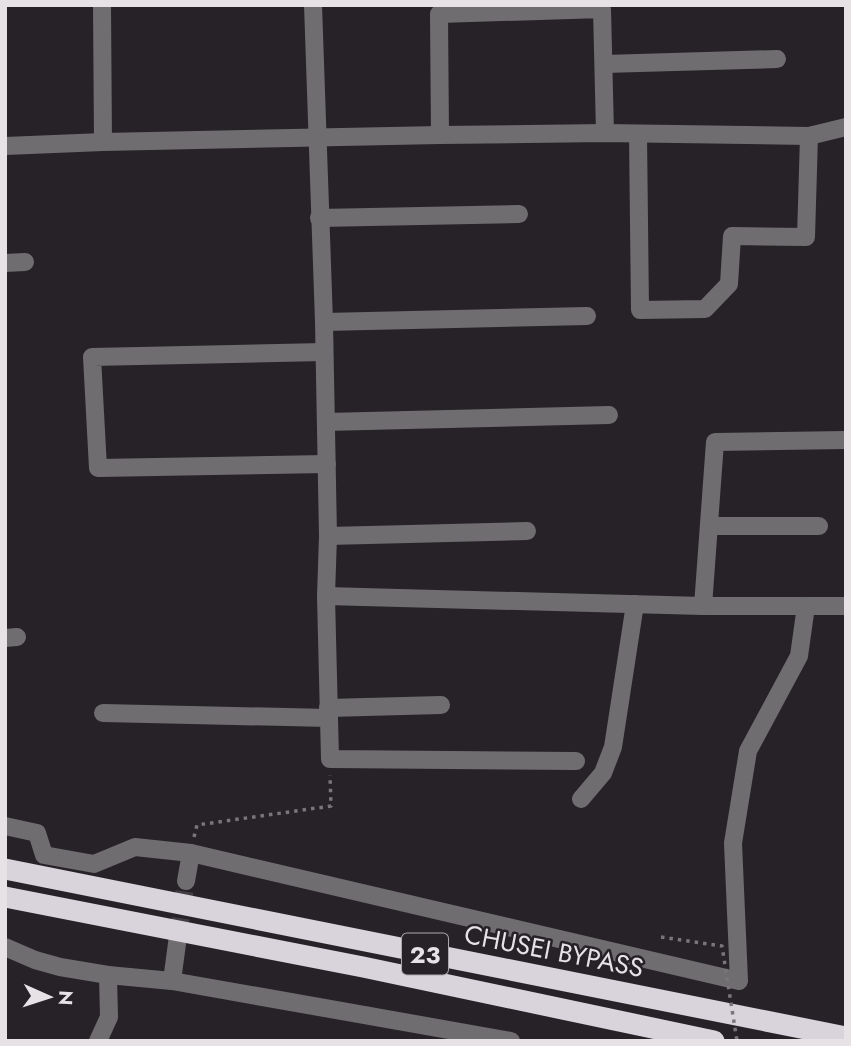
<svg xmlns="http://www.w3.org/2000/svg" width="851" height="1046" font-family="Jost,sans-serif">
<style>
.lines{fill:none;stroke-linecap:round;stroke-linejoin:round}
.minor-tunnel{stroke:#443f44;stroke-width:18;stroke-dasharray:18 9;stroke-linecap:butt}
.path{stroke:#7a757a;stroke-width:3.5;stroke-dasharray:3.5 5;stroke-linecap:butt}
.minor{stroke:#6f6d70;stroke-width:18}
.highway{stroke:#d9d3db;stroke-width:21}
.path-bridge{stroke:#7a757a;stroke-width:3.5;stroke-dasharray:3.5 5;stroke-linecap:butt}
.labels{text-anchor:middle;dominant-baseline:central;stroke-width:5;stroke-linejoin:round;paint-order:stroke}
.shield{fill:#272228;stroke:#ada8ad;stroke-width:2}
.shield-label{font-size:24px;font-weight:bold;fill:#e6e2e6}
.street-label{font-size:26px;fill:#e6e2e6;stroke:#272228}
</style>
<rect width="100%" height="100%" fill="#272228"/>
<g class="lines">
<!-- minor-tunnel -->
<path class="minor-tunnel" d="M178,936l8,-55"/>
<!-- path -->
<path class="path" d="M194,837l3,-12 134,-19 -1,-31"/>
<!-- minor -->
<g class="minor">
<path d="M102,5l1,137"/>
<path d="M313,5l11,317 4,214 -2,60 377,10h143"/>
<path d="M604,64l173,-5"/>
<path d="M638,134l2,176 65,-1 24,-25 3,-48 74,1 3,-101"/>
<path d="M440,135l-1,-121 163,-5 3,124"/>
<path d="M5,146l98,-4 337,-7 165,-2 204,3 37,-9"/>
<path d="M319,218l200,-4"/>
<path d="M5,263l20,-1"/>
<path d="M324,322l263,-6"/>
<path d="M324,352l-232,5 6,111 229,-4"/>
<path d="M326,422l283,-7"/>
<path d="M709,526h110"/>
<path d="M328,536l199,-5"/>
<path d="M326,596l4,163 246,2"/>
<path d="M703,606l12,-164 131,-2"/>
<path d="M5,638l12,-1"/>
<path d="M328,708l113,-3"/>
<path d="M103,713l226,5"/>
<path d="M581,799l22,-26 10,-26 22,-143"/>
<path d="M5,826l32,7 7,22 50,9 41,-17 56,6 548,128 -6,-138 15,-92 51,-95 7,-50"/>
<path d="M186,881l5,-28"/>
<path d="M5,947l30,13 25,7 48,8 64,6 339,60"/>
<path d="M172,981l6,-45"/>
<path d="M98,1041l11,-24 -1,-42"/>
</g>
<!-- highway -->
<g class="highway">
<path d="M5,869l841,168"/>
<path d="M5,897l358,70 351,74"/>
</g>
<!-- path-bridge -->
<path class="path-bridge" d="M661,937l61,9 15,95"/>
</g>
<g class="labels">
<!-- shield labels -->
<rect class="shield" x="402" y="933.5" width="46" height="41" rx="5"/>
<g class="shield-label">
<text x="425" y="954">23</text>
</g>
<!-- street labels -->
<g class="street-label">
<text transform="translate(554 951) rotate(11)">CHUSEI BYPASS</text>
</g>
</g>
<!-- border -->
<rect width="851" height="1046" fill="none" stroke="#e6e2e6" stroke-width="14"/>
<!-- north arrow -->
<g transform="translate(49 997) rotate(93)" stroke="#272228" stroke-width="5" paint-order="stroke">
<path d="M0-5L12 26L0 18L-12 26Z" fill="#e6e2e6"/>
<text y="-10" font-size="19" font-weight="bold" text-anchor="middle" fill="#e6e2e6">N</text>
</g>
</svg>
